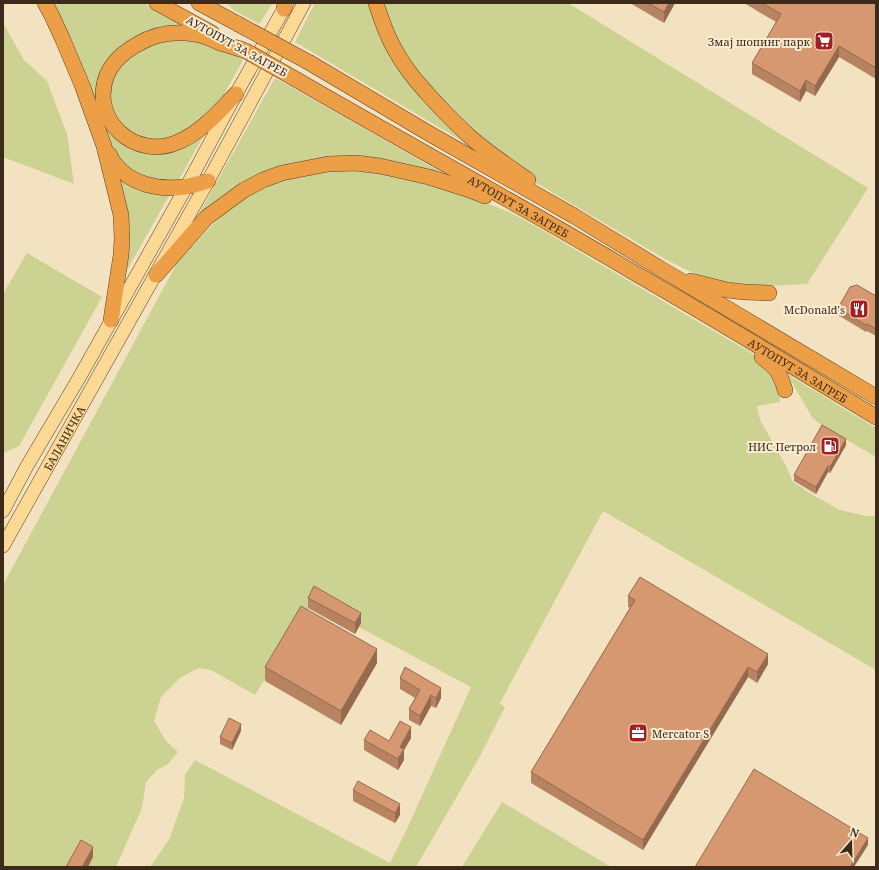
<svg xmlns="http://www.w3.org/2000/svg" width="879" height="870" font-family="'Noto Serif',serif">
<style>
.green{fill:#ccd292}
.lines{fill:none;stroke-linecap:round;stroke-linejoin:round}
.major-casing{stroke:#5b402a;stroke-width:14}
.highway-casing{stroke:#5b402a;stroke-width:16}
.major{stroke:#fbd893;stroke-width:13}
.highway{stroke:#ec9f46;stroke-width:15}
.highway-bridge-casing{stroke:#5b402a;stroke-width:16;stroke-linecap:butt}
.highway-bridge{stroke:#ec9f46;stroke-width:15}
.wall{fill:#b78361}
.shaded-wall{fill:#956a4f}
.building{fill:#d59871;stroke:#956a4f}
.labels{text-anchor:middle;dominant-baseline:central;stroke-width:4;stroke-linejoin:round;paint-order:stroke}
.poi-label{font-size:11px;fill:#3c2a1b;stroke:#f9ecd0;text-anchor:end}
.street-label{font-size:11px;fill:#3c2a1b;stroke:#f9ecd0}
</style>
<rect width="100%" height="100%" fill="#f3e2bf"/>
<!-- green -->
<g class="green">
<path d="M50,3h93l51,27 -46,4 -49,56 28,54 78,-11 -29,52 -21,-1 -31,-18 -15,-23z"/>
<path d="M226,3h47l-14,21 -24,-13z"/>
<path d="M315,3h56l6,19 97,126 -179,-106z"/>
<path d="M380,3h188l300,185 -61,96 -38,2 -31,-1 -30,-6 -23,-10 -20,-10 -137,-81 -30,-23 -86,-86z"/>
<path d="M3,23l21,37 23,21 20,53 7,50 -71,-27z"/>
<path d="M195,38l34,12 14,10 -20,36 -24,28 -38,19 -28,-6 -19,-20 -5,-29 5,-13 16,-20 29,-14z"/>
<path d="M275,78l185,105 -154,-21 -110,57z"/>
<path d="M320,169l65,2 99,31 27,11 26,14 228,134 14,26 1,15 -23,4 3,14 25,44 8,18 23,15 24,13 26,6h10v154l-273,-159 -103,192 -4,-2 9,6 -26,51 -63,109h-266l19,-27 15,-42 1,-23 10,-15 195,103 16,-32 65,-144 -159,-85 -57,93 -44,-25 -13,-2 -18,10 -19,19 -7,24 12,20 12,11 -10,12 -11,6 -11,12 -4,26 -26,59h-113v-282l174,-322 54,-58 54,-28z"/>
<path d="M116,170l54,24 -48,85z"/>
<path d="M27,253l75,44 -83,149 -16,7v-159z"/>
<path d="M787,374l89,54v29l-55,-32 -9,-8z"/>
<path d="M502,802l109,65h-149z"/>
</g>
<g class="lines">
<!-- major casing -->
<g class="major-casing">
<g id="major">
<path d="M3,511l24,-45 52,-88 110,-196 47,-88 51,-91"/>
<path id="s1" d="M3,546l205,-365 96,-178"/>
</g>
</g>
<!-- highway casing -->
<g class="highway-casing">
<g id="highway">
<path d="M45,3l7,13 11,24 19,45 22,61 17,69 1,24 -1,16 -10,65"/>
<path d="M157,3l55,30"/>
<path d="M199,3l39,21"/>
<path d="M376,3c5,16 10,31 18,45 9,17 20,31 32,44 14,16 28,30 43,44 18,16 39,30 59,44"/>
<path d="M284,9l1,-6"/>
<path d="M310,63l120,71 144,82 87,53 215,128"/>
<path id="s2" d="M297,80c112,65 225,126 336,192 82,47 162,96 243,145"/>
<path d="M236,94c-17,17 -34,38 -58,48 -42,19 -89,-22 -71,-67 6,-14 18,-24 31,-31 17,-10 37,-13 56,-10 10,1 18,5 26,9 9,3 18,5 26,8"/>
<path d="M109,154c2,3 3,7 6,10 16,21 45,26 69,23 8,-1 16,-4 24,-6"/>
<path d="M156,275l51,-58 37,-27 19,-10 19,-7 46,-9 28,-1 24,3 49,11 38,12 18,7"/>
<path d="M691,281l36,9 17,2 25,1"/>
<path d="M762,357c14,11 18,15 23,33"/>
</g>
</g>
<!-- major -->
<use href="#major" class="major"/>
<!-- highway -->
<use href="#highway" class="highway"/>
<!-- highway-bridge casing -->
<g class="highway-bridge-casing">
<g id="highway-bridge">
<path d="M238,24l72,39"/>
<path d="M246,51l51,29"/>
</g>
</g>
<!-- highway-bridge -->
<use href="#highway-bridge" class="highway-bridge"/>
</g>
<!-- wall -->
<g class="wall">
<path d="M630,3h45l-11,20z"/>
<path d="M744,3h132v76l-37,-22 -24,39 -9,-5 -6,11 -48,-28v-11l24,-41z"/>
<path d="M876,296v40l-9,-5 -1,1 -28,-17v-7z"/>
<path d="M846,445l-16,28 -2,-1 -12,22 -22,-13v-6z"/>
<path d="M628,596l140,68 -11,19 -9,-6 -105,173 -112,-67v-11l99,-164 -2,-1z"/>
<path d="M308,598l53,25 -6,11 -47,-26z"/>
<path d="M377,663l-36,62 -76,-44v-14z"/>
<path d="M400,678l41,20 -5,10 -5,-2 -11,20 -11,-6v-11l6,-11 -15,-9z"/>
<path d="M241,731l-9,19 -12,-6v-7z"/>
<path d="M411,738l-7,12v10l-6,10 -34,-20v-10l25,1z"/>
<path d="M353,790l47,25 -5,8 -42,-22z"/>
</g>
<!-- shaded-wall -->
<g class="shaded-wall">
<path d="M669,3h6l-11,20v-11z"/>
<path d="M839,46v11l-24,39v-10z"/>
<path d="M806,80v11l-6,11v-11z"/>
<path d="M846,439v6l-16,28v-6z"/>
<path d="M828,466v6l-12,22v-7z"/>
<path d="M361,613v10l-6,11v-11z"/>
<path d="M377,649v14l-36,62v-14z"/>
<path d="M768,654v10l-11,19v-11z"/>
<path d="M748,667v10l-105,173v-10z"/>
<path d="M441,688v10l-5,10v-10z"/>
<path d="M431,695v11l-11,20v-10z"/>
<path d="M241,724v7l-9,19v-7z"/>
<path d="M411,727v11l-7,12v10l-6,10v-11l2,-12z"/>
<path d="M400,804v11l-5,8v-10z"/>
<path d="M868,838v7l-14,22h-4z"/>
<path d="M93,847v10l-5,10h-6z"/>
</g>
<!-- building -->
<g class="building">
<path d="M648,3h21l-5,9z"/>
<path d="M762,3h114v65l-37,-22 -24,40 -9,-6 -6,11 -48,-28 29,-49z"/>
<path d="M857,285l19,11v13l-1,1h1v19l-9,-5 -1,1 -28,-17 12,-21z"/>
<path d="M822,425l24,14 -16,28 -2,-1 -12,21 -22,-12z"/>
<path d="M640,577l128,77 -11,18 -9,-5 -105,173 -112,-68 104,-172 -7,-4z"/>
<path d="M314,586l47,27 -6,10 -47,-25z"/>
<path d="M301,606l76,43 -36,62 -76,-44z"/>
<path d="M405,667l36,21 -5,10 -5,-3 -11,21 -11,-7 11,-19 -20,-12z"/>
<path d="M229,718l12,6 -9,19 -12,-6z"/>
<path d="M400,721l11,6 -11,20 4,2 -6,10 -34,-19 6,-10 19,11z"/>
<path d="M754,769l114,69 -18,29h-155z"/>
<path d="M358,781l42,23 -5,9 -42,-23z"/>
<path d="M81,840l12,7 -11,20h-16z"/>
</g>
<!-- icons -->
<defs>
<g id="supermarket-square" transform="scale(1)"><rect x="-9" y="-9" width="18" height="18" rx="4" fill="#a41e23" stroke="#f9ecd0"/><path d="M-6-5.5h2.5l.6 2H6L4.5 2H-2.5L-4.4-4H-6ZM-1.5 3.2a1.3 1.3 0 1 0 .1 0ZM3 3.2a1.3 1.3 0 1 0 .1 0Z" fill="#fff"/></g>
<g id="restaurant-square" transform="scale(1)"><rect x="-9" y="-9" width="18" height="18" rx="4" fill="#a41e23" stroke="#f9ecd0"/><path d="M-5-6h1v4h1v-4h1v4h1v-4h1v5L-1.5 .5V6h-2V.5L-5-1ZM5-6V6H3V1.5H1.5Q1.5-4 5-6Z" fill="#fff"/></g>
<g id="fuel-square" transform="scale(1)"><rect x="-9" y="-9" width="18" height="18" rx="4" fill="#a41e23" stroke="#f9ecd0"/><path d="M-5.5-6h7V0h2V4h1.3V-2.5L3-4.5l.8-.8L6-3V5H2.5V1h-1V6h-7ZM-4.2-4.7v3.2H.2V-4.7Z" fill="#fff"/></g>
<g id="office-square" transform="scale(1)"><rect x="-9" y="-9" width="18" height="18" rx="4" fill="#a41e23" stroke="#f9ecd0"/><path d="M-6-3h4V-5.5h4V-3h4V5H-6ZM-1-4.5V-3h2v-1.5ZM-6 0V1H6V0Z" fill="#fff"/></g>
</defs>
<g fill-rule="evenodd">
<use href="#supermarket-square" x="824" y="41"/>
<use href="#restaurant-square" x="859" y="309"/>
<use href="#fuel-square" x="830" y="446"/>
<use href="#office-square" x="638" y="733"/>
</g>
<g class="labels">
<!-- poi labels -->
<g class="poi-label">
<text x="810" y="41">Змај шопинг парк</text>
<text x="845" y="309">McDonald's</text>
<text x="816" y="446">НИС Петрол</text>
<text x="652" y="733" text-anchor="start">Mercator S</text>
</g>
<!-- street labels -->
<g class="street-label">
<text transform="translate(237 46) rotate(29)">АУТОПУТ ЗА ЗАГРЕБ</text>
<text stroke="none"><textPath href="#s2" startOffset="255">АУТОПУТ ЗА ЗАГРЕБ</textPath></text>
<text stroke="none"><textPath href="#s2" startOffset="579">АУТОПУТ ЗА ЗАГРЕБ</textPath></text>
<text stroke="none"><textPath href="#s1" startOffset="124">БАЛАНИЧКА</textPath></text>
</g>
</g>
<!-- border -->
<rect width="879" height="870" fill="none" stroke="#3c2a1b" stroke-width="8"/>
<!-- north arrow -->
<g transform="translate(851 842) rotate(20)" stroke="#f9ecd0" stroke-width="3" paint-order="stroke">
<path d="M0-3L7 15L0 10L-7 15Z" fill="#3c2a1b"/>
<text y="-6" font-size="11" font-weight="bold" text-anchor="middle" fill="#3c2a1b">N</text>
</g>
</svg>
